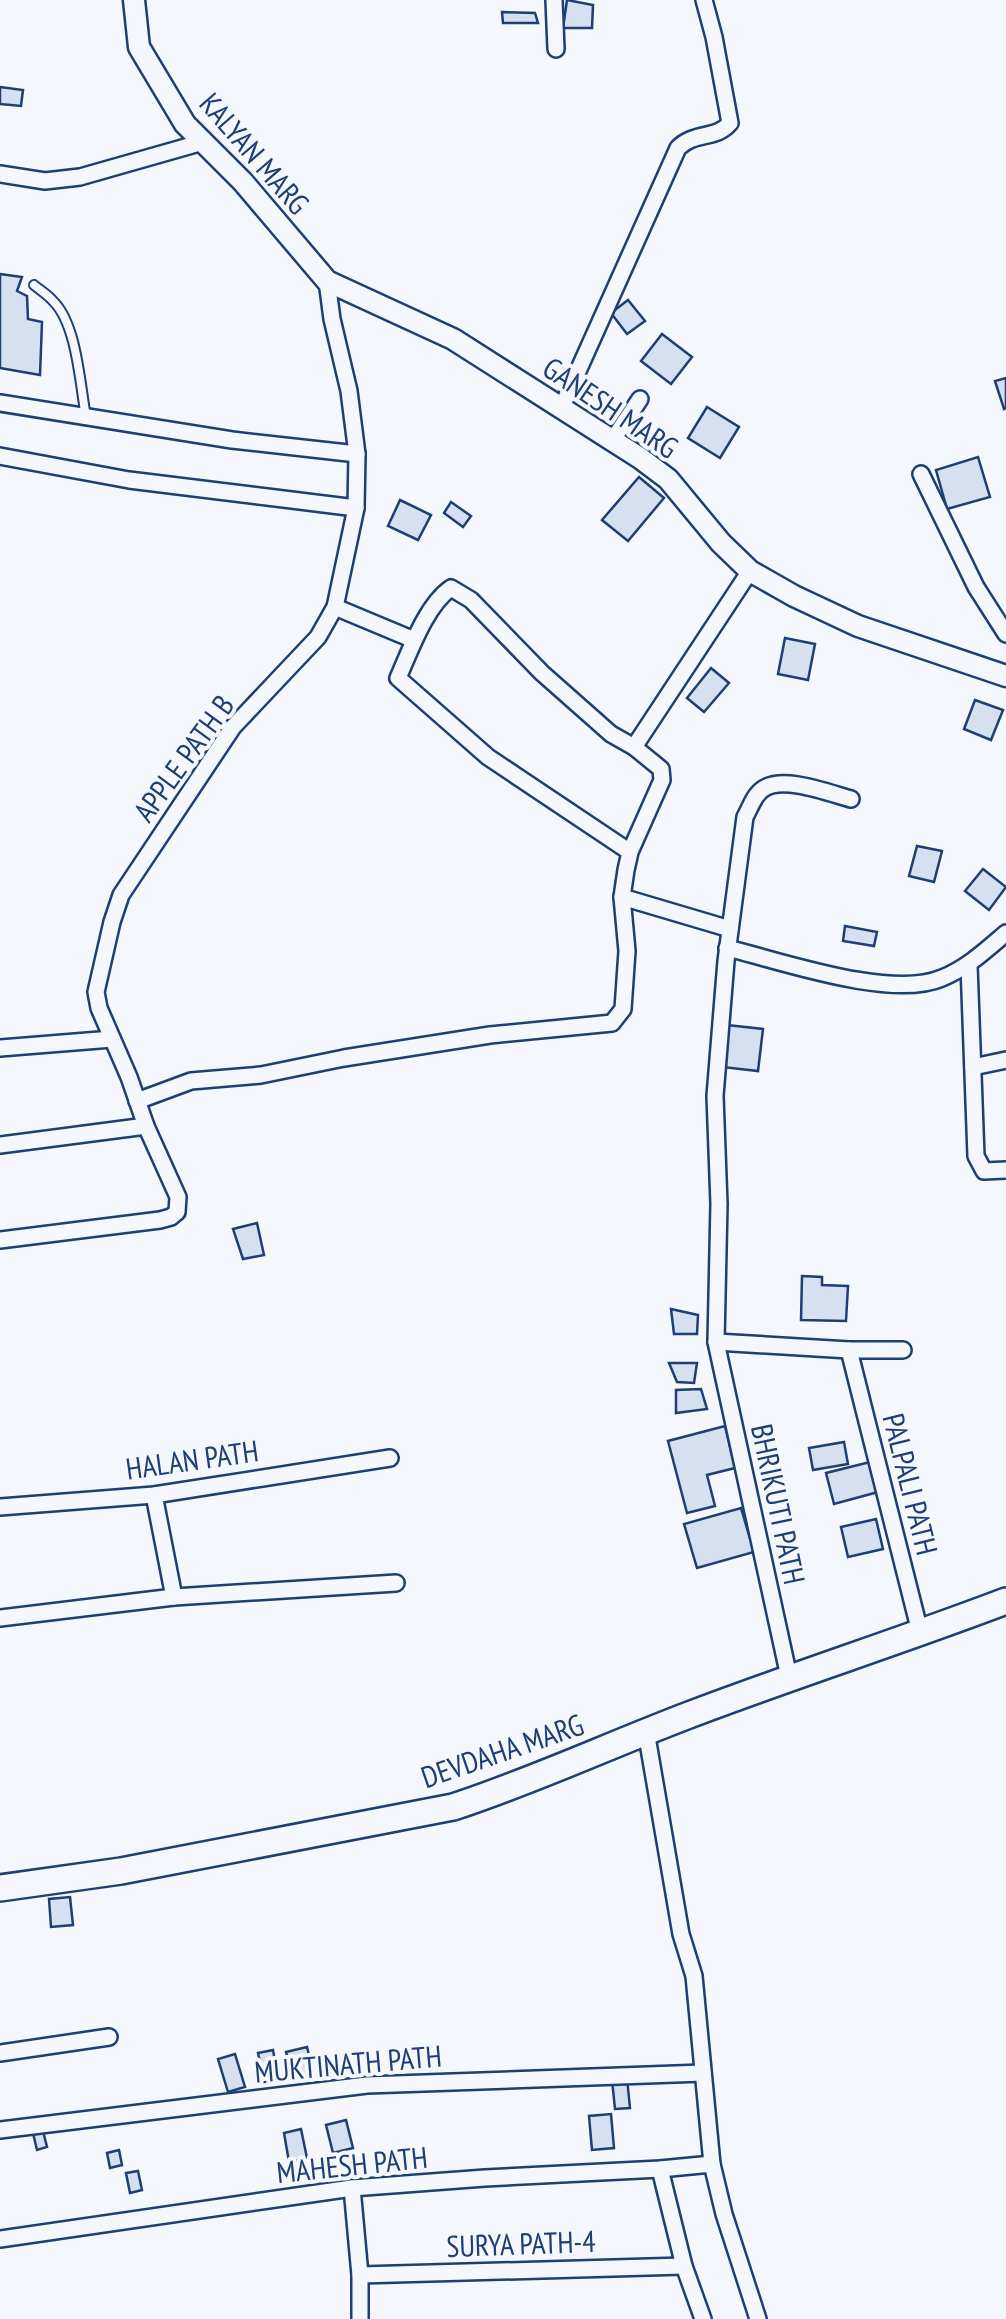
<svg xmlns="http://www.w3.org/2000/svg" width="1006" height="2319" font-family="'PT Sans Narrow',sans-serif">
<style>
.building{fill:#d5e0f0;stroke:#1d3f73;stroke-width:2.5}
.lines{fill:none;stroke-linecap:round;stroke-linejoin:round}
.service-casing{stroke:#1d3f73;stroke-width:12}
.minor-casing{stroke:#1d3f73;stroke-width:20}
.tertiary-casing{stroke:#1d3f73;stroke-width:25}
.primary-casing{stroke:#1d3f73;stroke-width:30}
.service{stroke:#f4f7fb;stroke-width:8}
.minor{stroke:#f4f7fb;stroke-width:15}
.tertiary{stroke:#f4f7fb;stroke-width:20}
.primary{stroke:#f4f7fb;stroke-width:25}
.labels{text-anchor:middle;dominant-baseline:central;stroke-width:8;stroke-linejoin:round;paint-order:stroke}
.street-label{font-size:30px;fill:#1d3f73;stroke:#f4f7fb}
</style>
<rect width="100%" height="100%" fill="#f4f7fb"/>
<!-- building -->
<g class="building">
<path d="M567,0l26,5 -1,23h-29z"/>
<path d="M502,12l33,1 3,10h-35z"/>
<path d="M0,87l23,3 -2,16 -21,-2z"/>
<path d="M0,274l22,3 -5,14 10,5 1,23 14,3 -2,53 -40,-7z"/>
<path d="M628,300l17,21 -18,13 -16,-21z"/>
<path d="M662,334l30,23 -21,27 -30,-23z"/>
<path d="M1006,378v30l-2,1 -9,-28z"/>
<path d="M707,407l32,20 -19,31 -32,-20z"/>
<path d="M978,457l12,40 -43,12 -11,-39z"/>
<path d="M639,477l25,21 -36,43 -26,-21z"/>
<path d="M400,500l31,15 -13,25 -30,-14z"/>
<path d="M451,502l20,14 -8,11 -19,-14z"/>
<path d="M785,638l30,6 -7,36 -30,-6z"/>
<path d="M711,668l18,15 -25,29 -17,-14z"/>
<path d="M975,700l28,10 -12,30 -27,-11z"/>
<path d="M917,846l25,5 -8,31 -25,-6z"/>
<path d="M983,869l23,18 -17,23 -24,-19z"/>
<path d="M845,926l32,6 -3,14 -31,-5z"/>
<path d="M727,1025l36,4 -5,42 -36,-4z"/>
<path d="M257,1223l7,32 -21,4 -10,-30z"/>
<path d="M802,1276l20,1v8l26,1 -2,35 -45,-1z"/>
<path d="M671,1309l27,6 -1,19h-23z"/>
<path d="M669,1363h28l-3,20 -17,-1z"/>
<path d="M701,1389l6,20 -31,4v-23z"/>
<path d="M725,1426l10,42 -28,7 8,31 -28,7 -19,-72z"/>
<path d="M844,1442l4,22 -35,6 -4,-22z"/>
<path d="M870,1462l8,30 -44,12 -8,-31z"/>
<path d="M741,1508l13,44 -57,16 -13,-44z"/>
<path d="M876,1519l7,30 -35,8 -7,-30z"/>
<path d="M70,1897l3,28 -22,2 -2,-28z"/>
<path d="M307,2047l7,29 -20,5 -8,-29z"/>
<path d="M273,2050l5,29 -14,3 -6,-29z"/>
<path d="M235,2054l10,33 -17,5 -10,-33z"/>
<path d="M627,2078l3,30 -15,1 -3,-29z"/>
<path d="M611,2114l3,34 -22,2 -3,-34z"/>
<path d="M346,2120l7,28 -20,5 -7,-28z"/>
<path d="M301,2129l6,29 -18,4 -5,-29z"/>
<path d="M43,2131l4,16 -10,3 -4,-17z"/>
<path d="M119,2150l3,15 -12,3 -3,-15z"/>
<path d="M138,2171l4,19 -12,3 -4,-20z"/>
</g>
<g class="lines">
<!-- service casing -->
<g class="service-casing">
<path id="service" d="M34,285c6,5 14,10 19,16 24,23 27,84 33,116"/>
</g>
<!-- minor casing -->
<g class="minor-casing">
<g id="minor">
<path d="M554,0l2,49"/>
<path d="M0,174l45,7 35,-4 123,-35"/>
<path d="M0,403l232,37 125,14"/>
<path d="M561,409l117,-261c17,-17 38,-8 52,-25l-16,-86 -10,-37"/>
<path d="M612,441l28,-42"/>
<path d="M0,456l129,24 227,28"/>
<path d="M921,474l55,113 30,47"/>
<path d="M335,607l79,33"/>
<path d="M634,747l116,-176"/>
<path d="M622,897l108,32"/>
<path d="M727,948c54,13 164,52 215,30 25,-10 44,-28 64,-45"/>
<path d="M969,965l7,191 8,15 22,-1"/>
<path d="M0,1048l112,-9"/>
<path d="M973,1067l33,-7"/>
<path d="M137,1101l54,-20 70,-6 83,-17 146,-23 122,-12 11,-14 4,-58 -5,-54 4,-27 4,-18 32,-72 -1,-11 -27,-22 -23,-13 -69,-61 -71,-73 -20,-12c-25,17 -41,63 -53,90l90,79 142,95"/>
<path d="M0,1145l146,-19"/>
<path d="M0,1240l160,-20 11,-3 6,-5 1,-15 -32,-71 -17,-49 -30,-69 -3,-16 16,-70 9,-27 112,-168 85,-90 17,-30 21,-99 1,-54 -8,-63 -17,-72 -5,-38"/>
<path d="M716,1342l133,8h54"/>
<path d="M849,1350l71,282"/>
<path d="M154,1495l20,102 222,-14"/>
<path d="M0,1507l154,-12 236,-37"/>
<path d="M0,1618l174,-21"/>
<path d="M789,1677l-73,-335 3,-138 -4,-108 11,-135 19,-144c5,-9 9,-22 18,-28 20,-14 66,4 88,10"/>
<path d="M646,1731l35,203 13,42 18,188 12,50 34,105"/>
<path d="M0,2053l109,-16"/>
<path d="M0,2130l367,-45 336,-12"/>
<path d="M660,2169l24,97 19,53"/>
<path d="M352,2188l8,87v44"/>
<path d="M0,2239l352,-51 133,-10 175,-9 52,-5"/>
<path d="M360,2275l324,-9"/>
</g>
</g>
<!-- tertiary casing -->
<g class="tertiary-casing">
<path id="tertiary" d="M134,0l5,47 46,77 58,58 84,99 126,58 187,119 28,21 53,64 29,28 44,25 64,30 148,50"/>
</g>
<!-- primary casing -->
<g class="primary-casing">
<path id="primary" d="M0,1888l121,-17 332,-64c80,-26 157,-62 236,-92 105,-40 212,-74 317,-114"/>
</g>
<!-- service -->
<use href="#service" class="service"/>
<!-- minor -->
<use href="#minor" class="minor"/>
<!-- tertiary -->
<use href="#tertiary" class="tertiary"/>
<!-- primary -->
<use href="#primary" class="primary"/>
</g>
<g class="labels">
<!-- street labels -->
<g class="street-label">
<text transform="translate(255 153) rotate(49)">KALYAN MARG</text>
<text transform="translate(611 407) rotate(34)">GANESH MARG</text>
<text transform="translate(183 758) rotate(-54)">APPLE PATH B</text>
<text transform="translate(192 1459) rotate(-8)">HALAN PATH</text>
<text transform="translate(911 1484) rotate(76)">PALPALI PATH</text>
<text transform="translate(779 1504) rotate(78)">BHRIKUTI PATH</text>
<text transform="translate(502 1750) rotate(-19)">DEVDAHA MARG</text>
<text transform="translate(348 2063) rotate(-5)">MUKTINATH PATH</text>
<text transform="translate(352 2164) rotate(-6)">MAHESH PATH</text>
<text transform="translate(521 2243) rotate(-2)">SURYA PATH-4</text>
</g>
</g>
</svg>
